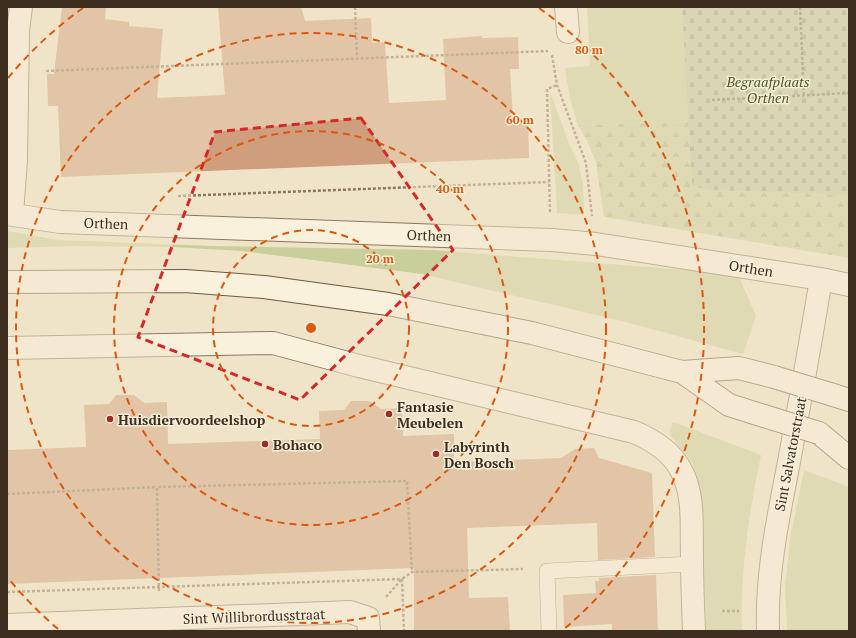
<svg xmlns="http://www.w3.org/2000/svg" width="856" height="638" viewBox="0 0 856 638" font-family="'PT Serif',serif">
	<defs>
		<pattern id="forest-firs" width="22" height="20" patternUnits="userSpaceOnUse"><rect width="22" height="20" fill="#c9cf9b"/><path d="M5 1l3.5 6h-7zM16 11l3.5 6h-7z" fill="#aeb285"/></pattern>
		<pattern id="cemetery-stones" width="16" height="16" patternUnits="userSpaceOnUse"><rect width="16" height="16" fill="#bfc49a"/><path d="M2 7V4a2 2 0 0 1 4 0v3zM10 15v-3a2 2 0 0 1 4 0v3z" fill="#9ca07d"/></pattern>
	</defs>
	<rect width="100%" height="100%" fill="#f0e4c8"/>
	<path fill="#c9cf9b" d="M587,7H682L689,122L578,125L570,99L565,68L590,66Z
		M550,92L569,143L578,162L583,184L584,215L557,213Z
		M7,231L58,240L213,246L433,250L738,274L756,316L743,354L622,321L422,274L242,251L172,247L71,246L7,248Z
		M673,422L761,455C749,513 740,571 742,631H706L700,491L692,462L669,434Z
		M804,470L849,487V631H787L785,585L791,533Z"/>
	<path fill="url(#forest-firs)" d="M689,122L692,186L710,190L849,195V258L604,217L596,162L586,139L578,125Z"/>
	<path fill="url(#cemetery-stones)" d="M682,7H849V195L710,190L692,186Z"/>
	<path fill="#cf9f7d" d="M62,7H106L105,19L129,22V26L163,29L157,98L225,95L218,7H301L305,21L371,18L372,43L385,42L389,103L446,100L443,39L482,36V38L518,37L519,69H510L513,119H528L529,158L61,177L58,106H48L47,74H54Z
		M116,395H134L144,403L167,402L168,444L320,439L319,411L344,410L351,401H369L381,409L402,408L403,436L454,434V462L561,458L575,449L594,448L599,458L652,473L655,557L598,560L597,523L467,528L469,598L508,597L510,631H414V568L7,584V450L86,447L84,405L109,404Z
		M656,575L658,631H612V624L564,627L563,595L596,593L595,581H599V578Z"/>
	<g fill="none" stroke-linecap="round" stroke-linejoin="round">
		<defs>
			<path id="lane" d="M549,631L547,571L692,564"/>
			<path id="street" d="M566,7L568,32
				M7,214L60,222L552,240L596,244L821,279L849,285
				M12,214L16,160L18,31L21,7
				M7,348L273,343L359,366L634,432C653,440 671,451 681,470C695,495 691,529 692,557C692,582 693,606 694,631
				M7,625L350,612L368,618L369,631
				M768,631C766,574 778,518 789,462C800,401 811,340 821,279"/>
			<path id="secondary" d="M7,282L185,281L264,287L388,304L532,333L682,372L739,368L774,377
				M682,372L729,405L764,416
				M830,394L849,400
				M819,433L849,458"/>
		</defs>
		<use href="#lane" stroke="#8d765c" stroke-width="16"/>
		<use href="#street" stroke="#8d765c" stroke-width="24"/>
		<use href="#secondary" stroke="#6f573f" stroke-width="24"/>
		<path stroke="#8d765c" stroke-width="2.5" stroke-dasharray="3 2" stroke-linecap="butt" d="M355,7L357,57
			M800,7L804,96
			M552,55L557,85L586,163L592,216
			M46,71L548,51
			M712,100L849,93
			M178,196L549,182
			M550,212L547,89L557,85
			M7,494L157,487
			M159,591L157,487L407,481L412,572
			M7,592L402,579L404,631
			M386,597L402,579L412,572L523,569
			M722,611H739"/>
		<use href="#lane" stroke="#faf1dc" stroke-width="15"/>
		<use href="#street" stroke="#faf1dc" stroke-width="22"/>
		<use href="#secondary" stroke="#faf1dc" stroke-width="22"/>
		<defs>
			<path id="secondary-bridge" d="M774,377L830,394
				M764,416L819,433"/>
		</defs>
		<use href="#secondary-bridge" stroke="#6f573f" stroke-width="24" stroke-linecap="butt"/>
		<use href="#secondary-bridge" stroke="#faf1dc" stroke-width="22"/>
	</g>
	<path d="M0 0H856V638H0ZM361,118L453,250L300,400L138,337L215,132Z" fill="#f0e4c8" fill-opacity=".55" fill-rule="evenodd"/>
	<path fill="none" stroke="#d62828" stroke-width="3" stroke-dasharray="8 5" stroke-linejoin="round" d="M361,118L453,250L300,400L138,337L215,132Z"/>
	<g fill="none" stroke="#df570d" stroke-width="2" stroke-dasharray="7 5">
		<circle cx="311" cy="328" r="98"/>
		<circle cx="311" cy="328" r="197"/>
		<circle cx="311" cy="328" r="295"/>
		<path d="M58 629A393 393 0 0 1 8 578M8 78A393 393 0 0 1 83 8M539 8A393 393 0 0 1 564 629"/>
	</g>
	<g fill="#9e2a2b" stroke="#f7eed8" stroke-width="1.5">
		<circle cx="389" cy="414" r="4"/>
		<circle cx="110" cy="419" r="4"/>
		<circle cx="265" cy="444" r="4"/>
		<circle cx="436" cy="454" r="4"/>
	</g>
	<g text-anchor="middle" dominant-baseline="central" stroke-width="3" stroke-linejoin="round" paint-order="stroke">
		<g font-size="14" font-style="italic" fill="#4d5a26" stroke="#f7eed8">
			<text x="768" y="81">Begraafplaats<tspan x="768" dy="16">Orthen</tspan></text>
		</g>
		<g font-size="14" fill="#3d2e20" stroke="#f7eed8">
			<text transform="translate(106 223) rotate(2)">Orthen</text>
			<text transform="translate(429 235) rotate(2)">Orthen</text>
			<text transform="translate(751 268) rotate(9)">Orthen</text>
			<text transform="translate(790 454) rotate(-79)">Sint Salvatorstraat</text>
			<text transform="translate(254 616) rotate(-2)">Sint Willibrordusstraat</text>
		</g>
		<g font-size="14" font-weight="bold" fill="#3d2e20" stroke="#f7eed8" text-anchor="start">
			<text x="397" y="406">Fantasie<tspan x="397" dy="16">Meubelen</tspan></text>
			<text x="118" y="419">Huisdiervoordeelshop</text>
			<text x="273" y="444">Bohaco</text>
			<text x="444" y="446">Labyrinth<tspan x="444" dy="16">Den Bosch</tspan></text>
		</g>
	</g>
	<circle cx="311" cy="328" r="6" fill="#df570d" stroke="#f7eed8" stroke-width="2"/>
	<g font-size="12" text-anchor="middle" font-weight="bold" fill="#df570d" stroke="#f7eed8" stroke-width="3" stroke-linejoin="round" paint-order="stroke">
		<text x="589" y="54">80 m</text>
		<text x="520" y="124">60 m</text>
		<text x="450" y="193">40 m</text>
		<text x="380" y="263">20 m</text>
	</g>
	<rect width="856" height="638" fill="none" stroke="#3d2e20" stroke-width="16"/>
</svg>
